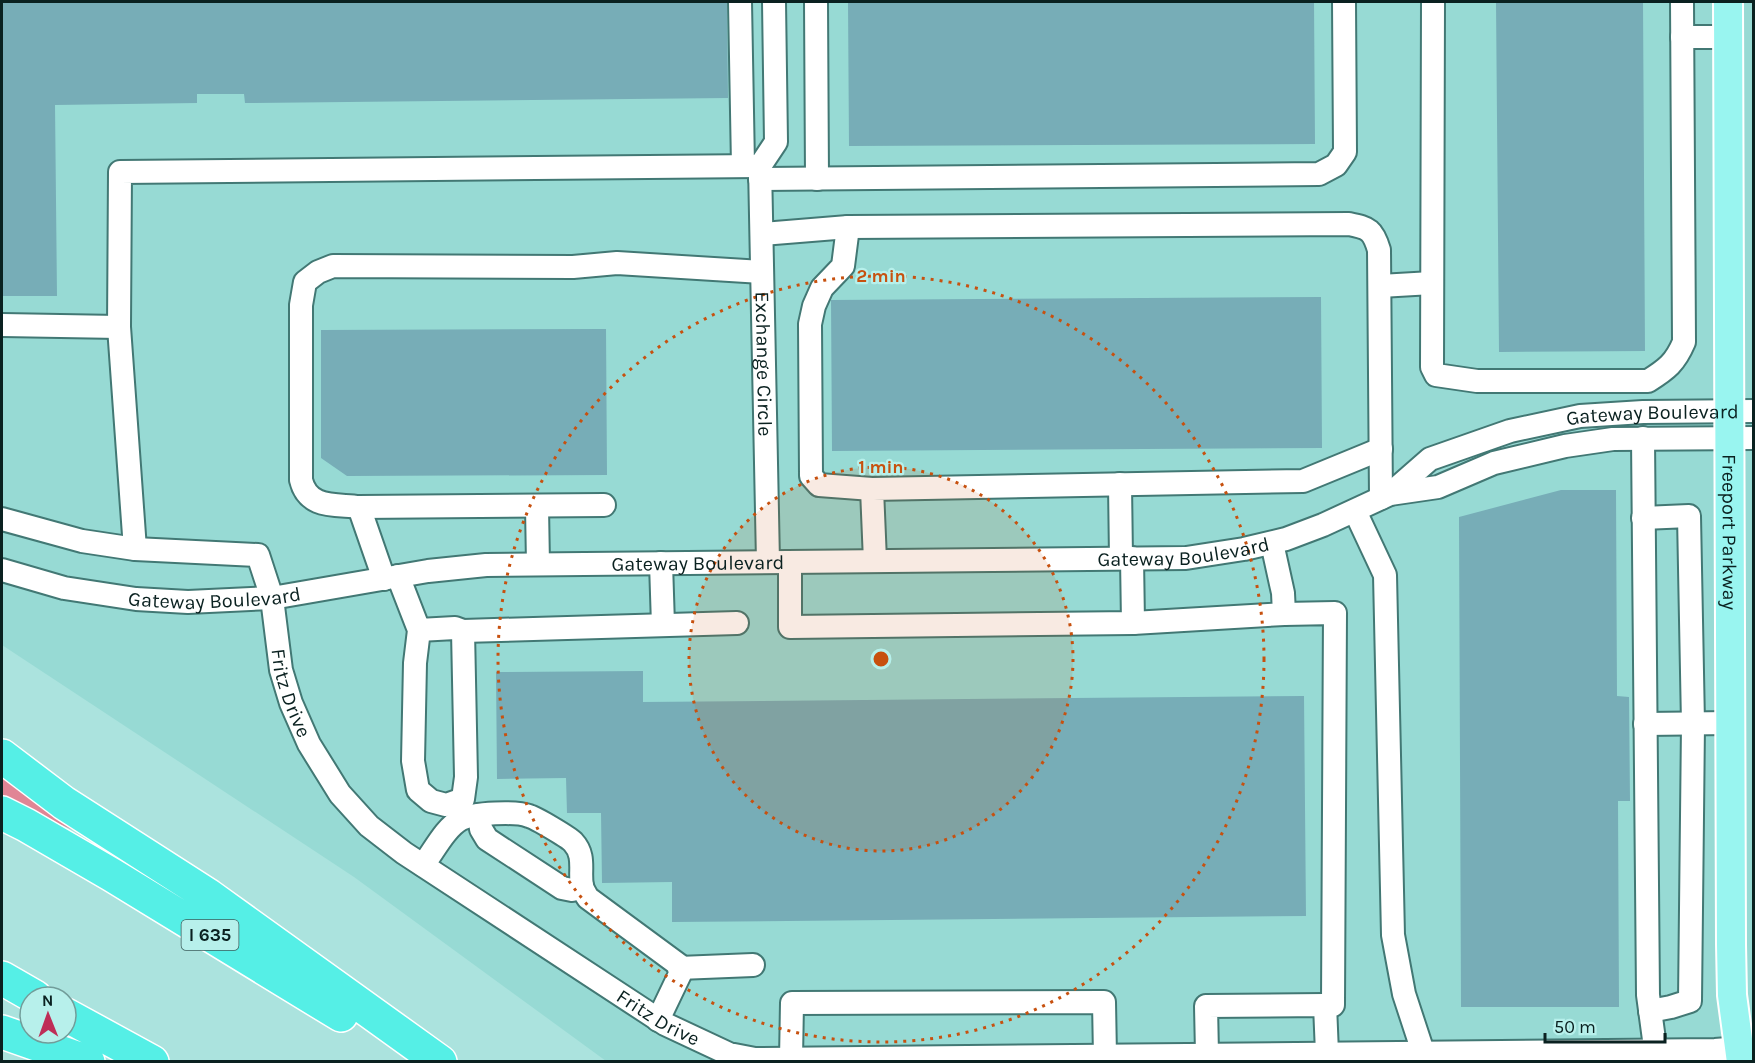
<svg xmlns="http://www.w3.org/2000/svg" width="1755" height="1063" viewBox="0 0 1755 1063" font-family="Karla,sans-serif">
	<rect width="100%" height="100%" fill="#abe3de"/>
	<path fill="#97dad4" d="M2,2H1753V1061H606L354,877L2,645Z"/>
	<path fill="#e18595" d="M2,776L95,840L2,798Z"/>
	<path fill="#77adb7" d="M2,2H727L728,98L245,103L244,94H197V103L55,105L57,296H2Z
		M848,2H1314L1315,144L849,146Z
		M1496,2H1643L1645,351L1499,352Z
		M1321,297L1322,448L832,451L831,300Z
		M606,329L607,475L347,476L321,458V330Z
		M1561,490H1616L1617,696L1629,697L1630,801H1618L1619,1007H1461L1459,517Z
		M643,671V702L1304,696L1306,916L672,922V882L602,883L601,813H567L566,778L497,779L496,672Z"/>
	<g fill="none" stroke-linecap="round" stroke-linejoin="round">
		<defs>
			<g id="minor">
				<path d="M740,2L743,166"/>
				<path d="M816,2L817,179"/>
				<path d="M1433,2L1432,367L1436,375L1477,381H1648C1667,369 1675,363 1684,342L1682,2"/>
				<path d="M1682,37H1728"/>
				<path id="s1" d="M760,166L768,562"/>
				<path d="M760,166L776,142L774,2"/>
				<path d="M760,179L1319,174L1336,165L1345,152L1344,2"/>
				<path d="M848,227L843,266L822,288L814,306L810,324L811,476L819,485L872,489"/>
				<path d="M762,234L848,227L1349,224C1369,228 1373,230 1379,250L1381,498"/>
				<path d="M1380,286L1432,283"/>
				<path d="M2,325L119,327"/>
				<path d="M1643,438L1648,995L1657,1062"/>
				<path d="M1120,484L1121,558"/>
				<path id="s2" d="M1390,494L1430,459L1510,431L1580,416L1643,412L1754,411"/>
				<path d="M604,505L359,507C335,504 308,509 301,480V305L305,282L318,272L333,266L573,267L617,263L762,272"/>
				<path d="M359,507L384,579"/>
				<path d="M537,507L538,564"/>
				<path d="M1355,511L1385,575L1393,935L1404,994L1423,1052"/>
				<path d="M1643,518L1689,516L1693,724L1690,1001L1671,1007L1650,1011"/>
				<path id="s3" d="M2,519L82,541L135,549L258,555L272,598L281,670L291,703L309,744L340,794L369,826L404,853L665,1024L729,1054L755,1059L1715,1050L1754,1047"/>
				<path d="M135,549L119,327L120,172L760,166"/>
				<path d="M875,561L872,489L1303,481L1381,449"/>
				<path d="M790,562V627L1133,623L1132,558"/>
				<path d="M661,563L663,625"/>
				<path id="s4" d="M2,570L64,588L136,599L188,602L272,598L428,571L486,565L1186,558L1244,549L1286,539L1323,525L1390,494L1438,487L1494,463L1565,446L1613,439L1754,438"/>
				<path d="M398,576L419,630L415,663L413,761L418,790L431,801L446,805L463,799L466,777L463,631L455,628L419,630"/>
				<path d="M1284,614L1335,613L1333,1005H1325"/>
				<path d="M1133,623L1284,614L1283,593L1272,543"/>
				<path d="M463,631L737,623"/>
				<path d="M1645,724L1730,723"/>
				<path d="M479,815L481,829L487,839L562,888L572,890L582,886"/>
				<path d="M423,865C434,851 445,828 461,819C474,813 516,811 529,816C536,818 568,837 573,842C586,856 579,871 582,886C583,890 586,895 588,898L679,965L680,974L658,1020"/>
				<path d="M679,968L753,965"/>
				<path d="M1207,1054L1206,1006L1325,1005L1327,1053"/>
				<path d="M791,1059L792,1003L1104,1002L1105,1056"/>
			</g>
			<g id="major">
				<path id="s5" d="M1728,2L1731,944L1732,995L1741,1062"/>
			</g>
			<path id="highway" d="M2,756L64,803L209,896L440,1062
				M2,813L26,825L112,875L341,1015
				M2,978L35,997
				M66,1015L152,1062
				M2,1032L88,1062"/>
		</defs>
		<use href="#minor" stroke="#427874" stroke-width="26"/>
		<use href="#major" stroke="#fff" stroke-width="32"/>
		<use href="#highway" stroke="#fff" stroke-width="36"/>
		<use href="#minor" stroke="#fff" stroke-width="22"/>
		<use href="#major" stroke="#99f5f0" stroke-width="28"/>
		<use href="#highway" stroke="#55efe6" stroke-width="33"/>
	</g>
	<circle cx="881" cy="659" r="192" fill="#c7510f" fill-opacity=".12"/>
	<g fill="none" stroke="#c7510f" stroke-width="3" stroke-dasharray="3 6">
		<circle cx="881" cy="659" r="192"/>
		<circle cx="881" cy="659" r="383"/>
	</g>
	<g text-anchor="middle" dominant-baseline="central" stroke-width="4.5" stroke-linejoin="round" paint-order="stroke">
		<rect fill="#b7f0eb" stroke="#3e5f5d" stroke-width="1.5" x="181.5" y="920" width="57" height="30" rx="4.5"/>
		<g font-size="18" font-weight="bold" fill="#0a2120">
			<text x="210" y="935">I 635</text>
		</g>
		<g font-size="20" fill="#0a2120" stroke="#b7f0eb">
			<text stroke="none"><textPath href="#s1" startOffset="198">Exchange Circle</textPath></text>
			<text stroke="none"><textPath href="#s2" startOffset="282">Gateway Boulevard</textPath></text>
			<text stroke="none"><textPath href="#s5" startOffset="530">Freeport Parkway</textPath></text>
			<text stroke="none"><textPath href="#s4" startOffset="1188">Gateway Boulevard</textPath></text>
			<text stroke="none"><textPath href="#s4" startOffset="702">Gateway Boulevard</textPath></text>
			<text stroke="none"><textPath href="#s4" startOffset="216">Gateway Boulevard</textPath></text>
			<text stroke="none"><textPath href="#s3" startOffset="402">Fritz Drive</textPath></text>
			<text stroke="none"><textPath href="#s3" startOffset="906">Fritz Drive</textPath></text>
		</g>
	</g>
	<circle cx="881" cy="659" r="9" fill="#c7510f" stroke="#b7f0eb" stroke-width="3"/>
	<g font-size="18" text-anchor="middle" font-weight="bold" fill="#c7510f" stroke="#b7f0eb" stroke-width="4.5" stroke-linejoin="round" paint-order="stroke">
		<text x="881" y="282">2 min</text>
		<text x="881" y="473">1 min</text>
	</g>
	<rect width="1755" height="1063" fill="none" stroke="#0a2120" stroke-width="6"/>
	<g transform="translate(48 1015) rotate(359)"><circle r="28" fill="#b7f0eb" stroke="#729d9a" stroke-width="1.5"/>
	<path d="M0-4.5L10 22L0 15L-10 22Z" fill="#be2e57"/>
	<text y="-9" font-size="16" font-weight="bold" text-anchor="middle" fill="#0a2120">N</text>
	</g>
	<path d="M1545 1033v9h120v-9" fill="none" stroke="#0a2120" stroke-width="3"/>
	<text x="1554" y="1033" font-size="18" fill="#0a2120" stroke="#b7f0eb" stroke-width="4.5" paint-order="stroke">50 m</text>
</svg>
